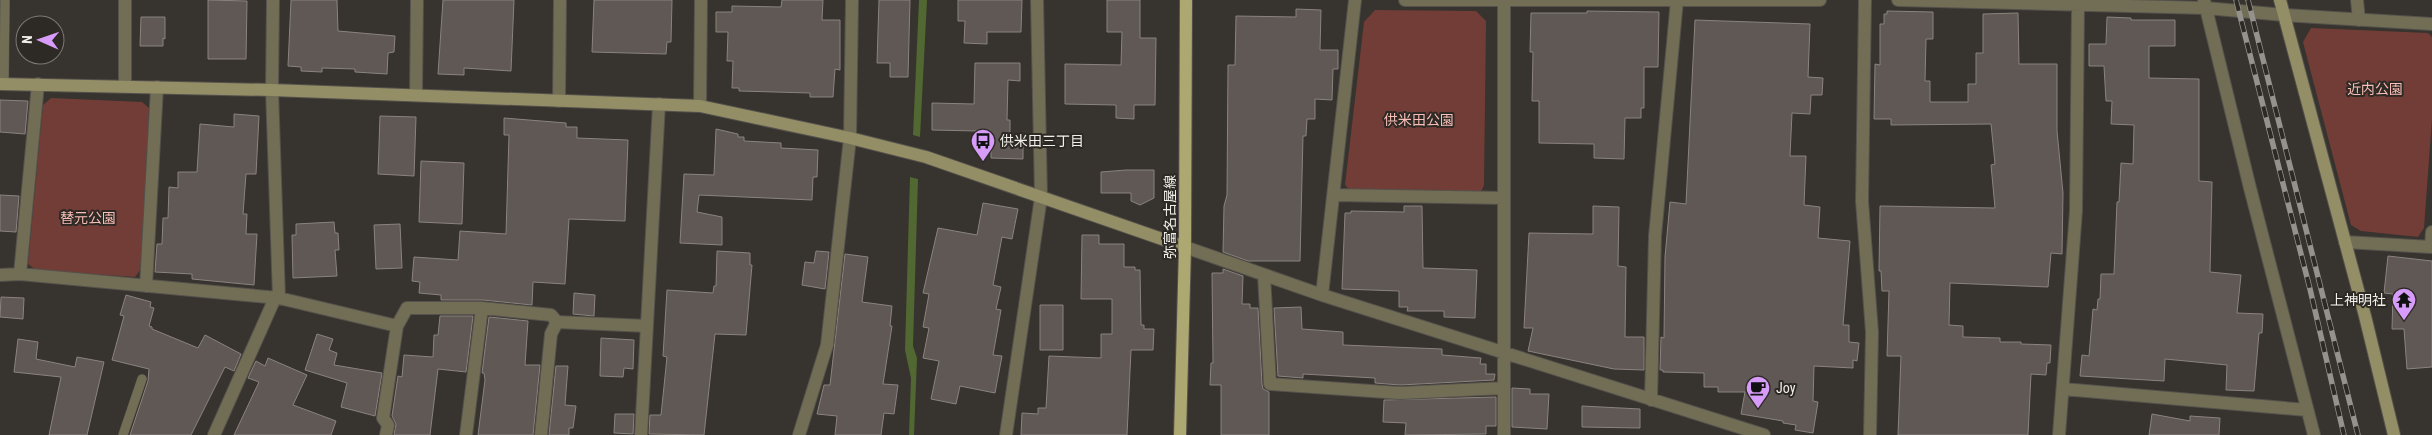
<svg xmlns="http://www.w3.org/2000/svg" width="2432" height="435" viewBox="0 0 2432 435" font-family="'Roboto Condensed','Noto Sans JP',sans-serif">
	<rect width="100%" height="100%" fill="#37332e"/>
	<path fill="#723d37" d="M1375,10L1476,11L1486,21L1484,185L1481,192L1350,190L1345,185L1364,22Z
		M2311,28L2428,33L2432,37V118L2424,228L2418,237L2361,231L2351,225L2303,42Z
		M51,98L142,102L149,108L141,269L135,277L36,270L28,264L43,105Z"/>
	<path fill="#526832" d="M919,0H927L920,137L913,135Z
		M910,177L918,179L913,346L917,358L914,435H909L911,378L905,350Z"/>
	<path fill="#5f5854" stroke="#8a837f" d="M208,0L247,1L246,59H208Z
		M291,0H337L338,31L395,36L394,52L388,53L387,74L355,72V69L322,68V72L301,71V67L288,66Z
		M443,0H514L511,71L464,68V75L438,74Z
		M594,0H672L671,42H667L666,54L592,52Z
		M782,0H823L822,20H840V70L835,69L833,97H810V93L739,91V88H732L733,61H727L728,32H716V12H732V6L781,7Z
		M879,0H910L908,77H890V63H877Z
		M958,0H1022L1021,32H987V44L964,43L965,21H958Z
		M1107,0H1140V38H1156L1155,105H1134V119L1116,118V105L1065,104V64L1121,65L1122,32H1107Z
		M1296,9L1321,10L1320,50H1338V69H1333L1332,100L1315,99V119H1307L1306,136H1303L1300,261H1248L1223,252L1224,206L1227,195L1228,65H1235L1236,16L1296,17Z
		M1587,11L1659,12L1658,67H1644V108H1641V118H1625L1624,159L1594,158V144L1539,143V101H1532L1533,52H1530L1531,13H1587Z
		M1887,11L1933,12V39H1926L1925,81H1930V102H1968V84H1976V53H1983V14L2018,13L2019,64H2057V131L2063,193L2062,254L2051,253L2048,287L1950,283L1949,325L1963,326V337L2000,338V342H2021V344L2051,345L2050,363H2047L2046,375L2031,374L2028,435H1898L1901,356H1887L1889,291H1882L1881,271H1879L1880,206L1995,208L1991,165L1995,164L1991,124L1891,125V119H1874L1875,64L1880,65V24H1884V14H1887Z
		M141,17H165V39L163,38V46H140Z
		M2107,17L2131,18V20H2175V46H2149V78L2199,79V181L2212,182L2210,272L2241,275L2237,313L2263,314L2262,333H2259L2254,391L2226,390L2227,365L2165,359L2164,381L2080,376L2082,355L2089,356L2093,309L2097,310L2098,299H2100L2101,274H2114L2117,202H2119L2121,163L2133,164L2134,125L2111,124L2112,101H2106L2104,66H2089V44H2106Z
		M1695,20L1810,24L1808,77L1823,78L1822,95H1811L1810,114L1792,113L1790,156H1806L1804,205L1820,207L1818,238L1850,241L1843,325H1849V342L1859,343L1857,361L1853,360V368L1814,366L1813,401L1818,402L1813,433L1795,430L1796,425L1783,423V421L1741,414L1745,392H1718V387H1704V373L1663,372V370H1660L1661,337L1664,338L1665,257L1670,202L1686,204Z
		M975,63H1020V81L1008,80L1007,120H1010V139L1023,140V159L991,158V137H977V131L932,130V103L974,104Z
		M0,100L28,101L25,134L0,132Z
		M234,114L259,116L256,174H246L243,214H247L246,234H257L254,285L192,279V274L155,272L157,244H162L163,218H168L169,187L178,188V172H197L200,124L234,127Z
		M380,116L416,117L414,176L378,174Z
		M504,118L566,123V127H577V138L628,140L625,221L569,219L565,284L533,282L532,305L483,300H441V295L419,293L420,282L412,281L414,257L458,260L460,231L506,234L509,135H504Z
		M716,129L738,134V137H744V141L781,143V148L818,150L817,177H813L812,200L699,195L697,212L722,217V245L680,243L684,174L714,175Z
		M421,161L464,163L462,224L419,222Z
		M1126,170H1154V198L1140,205L1131,201V193H1101V172Z
		M0,195L19,196L16,232L0,231Z
		M983,203L1018,209L1012,239L1002,237L993,285L1001,287L996,309L1001,310L993,355L1002,356L995,393L960,386L956,404L931,399L939,361L923,358L929,328L923,327L929,294L923,293L938,228L977,235Z
		M1404,206H1422L1423,268L1477,270L1475,318L1444,317V311H1407L1408,307H1399V291L1342,289L1345,213H1351V211L1404,212Z
		M1593,206L1619,207L1618,266L1626,267L1625,337H1644V370L1614,369L1528,351L1533,328H1524L1529,233L1593,234Z
		M334,222L335,233H338L339,250H335L337,276L293,278L292,235H296V224Z
		M400,224L402,268L376,269L374,225Z
		M1082,235H1099V244H1124V267H1135V270H1140L1141,325H1144V329H1154L1153,350H1131L1127,435H1021L1022,413L1038,414V408H1046L1049,356L1101,358V334H1112V299H1081Z
		M717,251L750,253V265H752L746,335L715,334L704,435L649,434L650,415H661L663,396L667,357L663,356L667,290L713,293L714,286H716Z
		M816,251L829,252L825,289L802,285L805,262L814,263Z
		M845,254L868,257L862,302L892,306L890,326H892L883,384L898,385L894,414L884,413L881,435H835L837,416L817,414L824,385H830Z
		M2388,256L2432,261V367L2407,369L2404,329H2392L2393,294L2384,293Z
		M1223,269L1243,276L1242,304H1250V308H1258L1262,384L1263,389L1269,392V435H1221V385H1210L1211,363H1213L1212,273H1223Z
		M574,293L595,295L594,316L573,314Z
		M126,295L151,302L150,307L154,308L149,326L152,327V329L198,348L205,335L241,354L234,371L225,367L191,435H130L148,381L149,369L112,360L124,316L120,315Z
		M1,297L24,298L23,319L0,317Z
		M1040,305H1063V350H1040Z
		M1301,307L1302,329L1343,332V345L1442,349V355L1481,358L1480,364H1486V374H1495L1494,380L1400,385L1375,383V378L1303,374V378L1278,376L1274,308Z
		M440,316H473L466,372L438,369L430,435H394L396,424L392,416L398,376L402,377L404,355L433,357L434,335H438Z
		M489,317L528,321L525,365H540L533,435H478L485,380L484,373H482Z
		M317,334L333,339L329,350L337,353L334,365L382,373L375,416L341,407L347,383L305,370Z
		M601,338L634,340L633,369L624,368L623,377L600,376Z
		M18,339L38,342L36,359L75,367L77,357L104,362L87,435H49L61,377L14,372Z
		M268,358L307,375L293,405L336,421L331,435H234L259,382L248,378L256,361L265,366Z
		M556,366H568L565,405L576,406L573,428H569V435H549Z
		M1512,388L1530,389V394H1549L1547,429L1512,427Z
		M1496,397V426H1486V434L1405,435L1406,423L1383,422L1384,400Z
		M1582,406L1640,409V428L1582,427Z
		M615,414H634L633,434L614,433Z
		M2152,414L2190,421V416L2220,418L2219,435H2149Z"/>
	<g fill="none" stroke-linecap="round" stroke-linejoin="round">
		<defs>
			<path id="lane" d="M4,84L5,0
				M123,435L142,379"/>
			<path id="street" d="M273,0L272,90L279,298
				M1405,0H1820
				M1504,0V435
				M1865,0L1862,201L1872,332L1870,435
				M1898,0L2206,8L2284,15L2432,24
				M2204,0L2250,188L2314,435
				M2357,0L2359,20
				M125,86V0
				M416,95L417,0
				M559,101L560,0
				M700,106L701,0
				M1334,195L1504,198
				M2345,242L2431,247L2432,232
				M1185,247L1322,295L1764,435
				M20,274L38,84
				M0,275L20,274L279,298L397,326L407,308H482L551,315L557,322L647,326
				M1264,275L1270,384L1400,393L1504,388
				M146,286L157,87
				M1322,295L1355,0
				M2063,389L2307,410
				M1651,400L1655,236L1677,0
				M214,435L275,298
				M386,435L388,425L383,418L397,326
				M466,435L482,308
				M541,435L551,334L557,322
				M641,435L659,104
				M799,435L827,345L850,138L852,0
				M1006,435L1041,197L1037,0
				M2059,435L2076,211L2078,3"/>
			<path id="secondary" d="M2280,0L2365,316L2394,435
				M0,84L272,90L700,106L850,138L926,157L1185,247"/>
			<path id="primary" d="M1180,435L1185,247L1186,0"/>
		</defs>
		<use href="#lane" stroke="#55514c" stroke-width="10"/>
		<use href="#street" stroke="#55514c" stroke-width="14"/>
		<use href="#secondary" stroke="#55514c" stroke-width="14"/>
		<use href="#primary" stroke="#55514c" stroke-width="14"/>
		<use href="#lane" stroke="#716e55" stroke-width="9"/>
		<use href="#street" stroke="#716e55" stroke-width="12"/>
		<use href="#secondary" stroke="#938e66" stroke-width="12"/>
		<use href="#primary" stroke="#ada772" stroke-width="12"/>
		<defs>
			<path id="rail" d="M2236,0L2310,289L2344,435
				M2248,0L2358,435"/>
		</defs>
		<use href="#rail" stroke="#95928d" stroke-width="5.5"/>
		<use href="#rail" stroke="#2d2924" stroke-width="4" stroke-dasharray="11" stroke-linecap="butt"/>
	</g>
	<defs>
		<symbol id="bus-pin" viewBox="-11 -11 22 30"><path d="M0 17L-7.5 6A9.5 9.5 0 1 1 7.5 6Z" fill="#d79bf9" stroke="#2d2924"/><path d="M-5-6H5V4H4V6H2V4H-2V6H-4V4H-5ZM-3.5-4V0h7V-4ZM-3.5 1.2v1.5H-2V1.2ZM2 1.2v1.5H3.5V1.2Z" fill="#111"/></symbol>
		<symbol id="temple-pin" viewBox="-11 -11 22 30"><path d="M0 17L-7.5 6A9.5 9.5 0 1 1 7.5 6Z" fill="#d79bf9" stroke="#2d2924"/><path d="M0-6L5-2H3V0L6.5 2.5H4V6H1.5V3h-3V6H-4V2.5H-6.5L-3 0V-2H-5Z" fill="#111"/></symbol>
		<symbol id="cafe-pin" viewBox="-11 -11 22 30"><path d="M0 17L-7.5 6A9.5 9.5 0 1 1 7.5 6Z" fill="#d79bf9" stroke="#2d2924"/><path d="M-5.5-4.5H6V0H3Q3 3.5 0 3.5H-2.5Q-5.5 3.5-5.5 0ZM3-3.2v2h1.7v-2ZM-6 4.5H4V6H-6Z" fill="#111"/></symbol>
	</defs>
	<g fill-rule="evenodd">
		<use href="#bus-pin" x="969" y="127" width="28" height="38"/>
		<use href="#temple-pin" x="2390" y="286" width="28" height="38"/>
		<use href="#cafe-pin" x="1744" y="374" width="28" height="38"/>
	</g>
	<g text-anchor="middle" dominant-baseline="central" stroke-width="4" stroke-linejoin="round" paint-order="stroke">
		<g font-size="14" fill="#f9beb6" stroke="#2d2924">
			<text x="2375" y="89">近内公園</text>
			<text x="1419" y="120">供米田公園</text>
			<text x="88" y="218">替元公園</text>
		</g>
		<g font-size="14" fill="#f2efeb" stroke="#2d2924" text-anchor="start">
			<text x="1000" y="141">供米田三丁目</text>
			<text x="2386" y="300" text-anchor="end">上神明社</text>
			<text x="1776" y="388">Joy</text>
		</g>
		<g font-size="14" fill="#f2efeb" stroke="#2d2924">
			<text transform="translate(1170 217) rotate(-90)">弥富名古屋線</text>
		</g>
	</g>
	<g transform="translate(40 40) rotate(272)"><circle r="24" fill="#2d2924" stroke="#7c7874"/>
	<path d="M0-4L9 19L0 12L-9 19Z" fill="#d79bf9"/>
	<text y="-8" font-size="14" font-weight="bold" text-anchor="middle" fill="#f2efeb">N</text>
	</g>
</svg>
